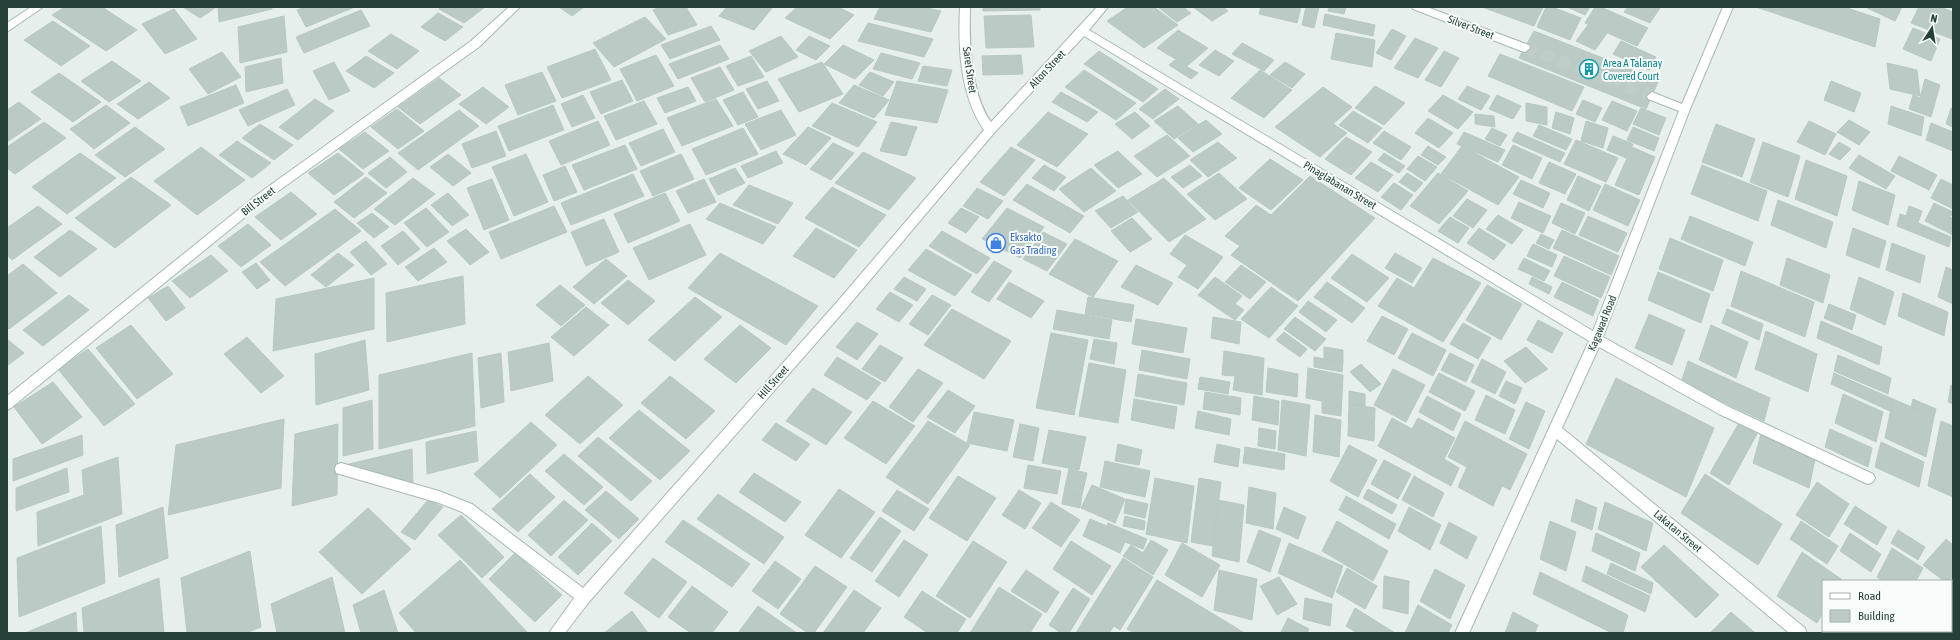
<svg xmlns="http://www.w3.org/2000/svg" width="1960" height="640" viewBox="0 0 1960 640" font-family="'Asap Condensed',sans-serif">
	<rect width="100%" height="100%" fill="#e6efeb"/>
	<path fill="#bbcac4" stroke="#b8c9c2" d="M65,7H102L137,30L106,51L52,15Z
		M183,7H214L215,8L200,18Z
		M218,7H272V9L219,22Z
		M305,7H355L306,27L297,10Z
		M441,7H485L464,23L439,9Z
		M559,7H584L572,16Z
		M660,7H686L697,25L668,35L653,10Z
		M727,7H773L754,30L719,16Z
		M797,7H838L854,15L830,39L785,18Z
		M880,7H921L941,11L931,32L874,19Z
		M983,7H1040V10L983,11Z
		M1128,7H1154L1178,25L1144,48L1107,21Z
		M1158,7H1183L1191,13L1177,22Z
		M1193,7H1223L1228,11L1212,21Z
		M1261,7H1301L1297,23L1259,14Z
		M1306,7H1319L1314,28L1302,25Z
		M1329,7H1346L1344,14L1328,11Z
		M1482,7H1543L1534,26Z
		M1546,7H1552L1581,18L1570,40L1537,27Z
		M1567,7H1590L1585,15Z
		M1595,7H1601L1648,28L1637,46L1585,23Z
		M1628,7H1658L1660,8L1650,23L1624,12Z
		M1756,7H1844L1880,19L1875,47Z
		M1867,7H1902L1895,21L1867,8Z
		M1919,7H1940L1953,12L1952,39L1911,23Z
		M174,9L197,39L165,54L142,24Z
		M361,10L370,26L304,53L296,37Z
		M438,13L463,27L445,41L421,27Z
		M1325,14L1375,25L1373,36L1323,25Z
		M1031,15L1034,47L986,48L984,16Z
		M284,16L287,52L240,63L238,27Z
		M645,17L666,39L614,67L593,43Z
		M53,21L90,46L61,66L24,40Z
		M868,23L933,39L924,57L858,41Z
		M1588,25L1607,33L1595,50L1576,41Z
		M711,26L720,40L670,59L661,45Z
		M1913,28L1940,39L1931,61L1903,49Z
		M1392,29L1406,36L1391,60L1376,53Z
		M1178,30L1208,48L1187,66L1157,48Z
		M1534,31L1659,80L1646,109L1519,58Z
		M1336,33L1375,40L1372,67L1331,59Z
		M391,34L419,51L397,69L368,51Z
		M781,36L798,57L766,72L749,51Z
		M809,36L830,46L816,60L796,50Z
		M1415,38L1438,48L1418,78L1394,68Z
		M1621,41L1656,57L1649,70L1613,54Z
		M1242,43L1274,60L1264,71L1232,54Z
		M720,45L729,59L678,79L669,64Z
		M843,45L874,60L855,79L824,64Z
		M595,49L611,80L562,98L547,67Z
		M1215,50L1234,61L1219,76L1199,65Z
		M1099,51L1158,89L1143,102L1084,64Z
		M1444,51L1459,58L1441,87L1425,80Z
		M222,52L241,77L208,94L189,69Z
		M881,53L920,63L912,79L873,69Z
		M1500,54L1584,87L1572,111L1488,76Z
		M656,55L674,86L637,101L620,69Z
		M1021,55L1023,74L983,75L982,56Z
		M366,56L394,73L374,88L346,71Z
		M751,56L764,77L738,86L726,66Z
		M281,58L283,83L246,92L245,67Z
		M1175,60L1198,73L1191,79L1169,65Z
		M112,61L141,81L109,102L81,81Z
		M334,62L350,91L329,100L313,71Z
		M822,62L843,94L799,112L778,79Z
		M1285,62L1305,74L1292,88L1270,75Z
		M1887,63L1917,70L1920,96L1890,89Z
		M923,66L952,70L947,86L918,81Z
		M720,67L734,90L705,102L691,78Z
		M1084,70L1136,103L1116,120L1065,87Z
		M1260,70L1292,90L1264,118L1231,98Z
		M542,72L556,101L518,115L505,85Z
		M870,72L894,82L883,96L859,85Z
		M59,73L101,102L73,122L31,92Z
		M439,78L461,95L420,124L398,107Z
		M1925,79L1940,85L1931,117L1909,109L1913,95L1920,98Z
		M622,80L633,101L601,114L590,92Z
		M767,81L779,101L758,109L746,89Z
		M897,81L948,90L937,123L885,115Z
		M1831,81L1861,93L1854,112L1824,100Z
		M149,82L170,98L138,119L117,104Z
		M236,85L244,103L188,126L180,107Z
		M854,85L889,100L874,118L839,103Z
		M1375,86L1405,103L1384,125L1355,108Z
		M1467,86L1490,96L1481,110L1458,99Z
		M483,87L509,107L486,124L459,104Z
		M688,87L696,101L665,113L657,98Z
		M1323,87L1352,107L1333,124L1347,133L1320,157L1275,127Z
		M287,89L295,105L248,126L239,110Z
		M1165,89L1179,99L1153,119L1139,109Z
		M743,92L758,117L738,125L723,100Z
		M1061,92L1098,112L1087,122L1052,102Z
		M583,95L595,118L572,127L561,104Z
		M1443,95L1473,112L1458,129L1428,111Z
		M1497,95L1521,106L1513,119L1489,109Z
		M315,99L334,111L298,140L279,127Z
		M716,99L733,126L682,146L667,118Z
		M1583,100L1602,108L1595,122L1576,114Z
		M644,101L657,124L616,140L604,116Z
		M1612,101L1637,111L1627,131L1602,120Z
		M19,102L41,119L7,142V110Z
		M832,103L877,122L858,147L812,126Z
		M1526,103L1547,107V125L1526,121Z
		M106,105L130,123L94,149L70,129Z
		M553,105L564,130L509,151L498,126Z
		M1178,106L1198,124L1174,139L1154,121Z
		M1891,106L1924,117L1921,136L1888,124Z
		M1641,108L1666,118L1659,135L1633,124Z
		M1951,108L1953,109V127L1946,124Z
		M397,109L424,131L398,149L371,127Z
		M459,110L479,126L418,170L398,153Z
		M781,110L796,135L761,150L745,124Z
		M1353,111L1382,128L1368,143L1339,125Z
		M1048,112L1088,134L1057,167L1017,145Z
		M1135,112L1150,126L1132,139L1115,124Z
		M1556,112L1574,118L1570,134L1552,128Z
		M1475,114L1494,116L1495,127L1475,124Z
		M1428,118L1453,133L1439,148L1415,133Z
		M1206,120L1222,134L1193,152L1178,138Z
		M1849,120L1870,132L1859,145L1837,132Z
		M598,121L610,145L561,165L549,141Z
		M1586,121L1608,128L1603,148L1581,141Z
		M1809,121L1836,134L1825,155L1797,142Z
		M44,122L66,138L15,174L7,168V147Z
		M891,122L917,127L906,156L880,151Z
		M1931,123L1953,132V151L1926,140Z
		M260,124L293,145L274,160L242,138Z
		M1716,124L1755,139L1742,177L1702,162Z
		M1539,125L1572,139L1566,150L1533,136Z
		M135,127L165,149L125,177L95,155Z
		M808,127L831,138L806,165L783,154Z
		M1633,127L1659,138L1654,151L1627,140Z
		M743,128L758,154L706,175L692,149Z
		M1492,128L1507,135L1500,146L1485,139Z
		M663,129L675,152L641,166L629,143Z
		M496,131L506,156L472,168L462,144Z
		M1384,131L1411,147L1401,160L1373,143Z
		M365,132L389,151L363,169L339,149Z
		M1464,132L1505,150L1498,162L1457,144Z
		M1517,132L1565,153L1560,162L1512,141Z
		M1167,135L1190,156L1157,177L1134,156Z
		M1613,136L1633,144L1626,158L1607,150Z
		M1346,137L1372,152L1351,175L1325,159Z
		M1576,140L1618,158L1606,182L1564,164Z
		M237,141L271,163L252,178L219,155Z
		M1218,142L1237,158L1208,177L1190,160Z
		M1763,142L1800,156L1788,197L1750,182Z
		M1839,142L1851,149L1840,160L1829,154Z
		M833,143L854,153L831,180L810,169Z
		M625,145L637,169L584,190L572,165Z
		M1513,145L1542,158L1532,179L1502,165Z
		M1428,146L1446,157L1438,165L1421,155Z
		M1462,146L1519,177L1498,205L1441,174Z
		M201,147L245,180L197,215L154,181Z
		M1011,147L1035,160L1004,196L980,182Z
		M1632,147L1655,157L1639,195L1615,185Z
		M776,151L783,163L748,178L741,166Z
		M1118,151L1142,174L1118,188L1094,165Z
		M863,152L916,178L889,210L835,183Z
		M80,153L116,178L67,214L32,187Z
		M338,153L364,174L334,195L308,173Z
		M1384,153L1405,166L1399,173L1378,160Z
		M448,154L471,173L453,186L430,167Z
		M526,154L548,202L514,216L492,167Z
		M681,154L694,179L653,196L640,171Z
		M1859,155L1895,176L1886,189L1849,168Z
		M1418,156L1437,167L1425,181L1407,169Z
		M1899,156L1937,175L1929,190L1891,171Z
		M390,157L407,172L386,188L368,173Z
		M1270,159L1303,180L1271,210L1239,188Z
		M1806,160L1847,176L1837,216L1795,199Z
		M1371,162L1393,175L1378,192L1355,178Z
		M1549,162L1576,174L1565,194L1539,183Z
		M1044,165L1066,177L1054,191L1032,178Z
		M1190,165L1202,176L1183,188L1171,177Z
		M1702,165L1767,191L1758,221L1691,194Z
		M565,166L577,192L554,201L543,175Z
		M735,168L745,183L718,195L709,179Z
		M1091,168L1116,191L1084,212L1059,189Z
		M1219,173L1247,199L1215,220L1187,194Z
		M1407,173L1423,183L1415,192L1399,182Z
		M1438,173L1468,191L1439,224L1410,206Z
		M633,174L644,196L571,225L561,203Z
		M1310,176L1375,218L1298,301L1231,255L1240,246L1225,236L1256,205L1271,215Z
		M1578,176L1601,186L1589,211L1567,200Z
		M131,177L171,205L115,248L75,218Z
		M366,177L387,193L354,218L334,202Z
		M413,178L435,194L395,225L374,209Z
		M1164,178L1206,219L1169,242L1128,200Z
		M492,179L509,220L484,230L467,188Z
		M704,179L716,202L688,213L676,191Z
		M1941,179L1953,185V209L1931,198Z
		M1521,180L1550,193L1543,208L1513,194Z
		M1859,181L1895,195L1888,225L1852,210Z
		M1394,183L1413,195L1401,210L1381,197Z
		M1027,184L1084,216L1070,233L1013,200Z
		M1605,184L1640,200L1628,226L1593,210Z
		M749,185L793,203L778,224L733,205Z
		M832,187L886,215L859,247L805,218Z
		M977,188L1003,201L988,219L963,206Z
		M291,192L317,214L281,240L255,217Z
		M448,193L469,215L452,226L431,205Z
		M665,193L680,221L628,243L614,214Z
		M1123,196L1138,212L1111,228L1095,211Z
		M1467,199L1487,210L1473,228L1453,216Z
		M1778,200L1833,222L1826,248L1771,225Z
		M1519,202L1551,216L1543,233L1511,218Z
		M720,203L776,227L763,244L706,219Z
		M1561,203L1585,213L1575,234L1552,223Z
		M1934,203L1953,212L1943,230L1925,221Z
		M38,206L62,224L12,260L7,255V228Z
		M554,206L567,232L501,259L489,232Z
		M1909,206L1922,211L1918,223L1951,237L1949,247L1897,226L1900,214L1906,216Z
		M426,208L449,232L427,247L404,223Z
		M961,208L979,217L966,233L948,223Z
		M1007,208L1044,227L1020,258L982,239Z
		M335,209L361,231L285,286L260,262Z
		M372,213L389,227L374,238L357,223Z
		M1498,215L1523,230L1512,244L1486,229Z
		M1588,216L1627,233L1618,252L1579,235Z
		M1690,216L1753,242L1745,266L1681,239Z
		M1450,217L1469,228L1458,243L1438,231Z
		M1950,217L1953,218V235L1943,230Z
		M1132,218L1152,239L1130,252L1111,231Z
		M604,219L619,252L586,266L571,232Z
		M248,224L271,245L241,267L218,246Z
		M690,224L706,255L649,280L633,248Z
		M816,228L857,250L834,278L793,256Z
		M1479,228L1506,245L1494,260L1467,243Z
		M1853,228L1886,241L1879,268L1846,255Z
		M466,229L489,252L470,265L447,241Z
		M70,230L97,249L60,277L34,257Z
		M1562,230L1619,256L1611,275L1553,248Z
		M403,231L420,249L398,265L381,246Z
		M942,231L990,258L977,274L929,246Z
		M1043,232L1067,244L1047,271L1023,259Z
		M1541,234L1554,240L1549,249L1536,243Z
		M1185,235L1223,257L1198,289L1178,277L1187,265L1170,254Z
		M1670,238L1723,260L1713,291L1659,269Z
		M1075,239L1118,261L1093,297L1049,274Z
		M366,241L387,264L371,275L350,252Z
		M1892,243L1925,256L1920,283L1886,270Z
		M1533,244L1557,255L1552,267L1527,256Z
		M434,248L447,262L418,281L405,267Z
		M926,249L972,275L955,296L908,270Z
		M338,253L354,265L326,287L311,275Z
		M720,253L818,306L786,345L688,288Z
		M1395,253L1422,268L1412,283L1385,268Z
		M1352,254L1389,278L1367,302L1331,278Z
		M211,255L228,271L190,298L172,281Z
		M1564,256L1610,277L1601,298L1554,276Z
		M1433,258L1481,283L1443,342L1378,306L1397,278L1414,288Z
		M1524,258L1550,271L1544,281L1518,269Z
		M1787,258L1830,275L1823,303L1780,285Z
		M606,259L627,276L594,304L573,287Z
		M994,261L1012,271L989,302L971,292Z
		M256,263L270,280L257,289L242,272Z
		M23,264L57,293L9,329L7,327V276Z
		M1136,265L1173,283L1158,305L1121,287Z
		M1241,265L1266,282L1250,299L1225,282Z
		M1946,267L1953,270V304L1938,297Z
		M1741,271L1814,302L1805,337L1731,306Z
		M1658,272L1710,294L1701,323L1648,300Z
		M463,276L465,324L387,342L386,293Z
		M904,277L926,289L917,301L894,289Z
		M1215,277L1242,296L1235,304L1244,310L1235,320L1198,295Z
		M1532,277L1552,287L1549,294L1529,284Z
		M1859,277L1894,292L1885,325L1850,309Z
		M374,278V329L273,351L276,299Z
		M628,280L655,301L628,325L601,303Z
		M1009,282L1044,301L1031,318L997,299Z
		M1327,282L1365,308L1352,323L1314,297Z
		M1562,282L1599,300L1593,316L1554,297Z
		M560,285L585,305L561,326L536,305Z
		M1487,285L1522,304L1501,340L1466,320Z
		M168,286L185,308L166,321L148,298Z
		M1271,287L1298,306L1269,338L1241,319Z
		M890,292L913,305L899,322L876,309Z
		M1903,293L1948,312L1944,336L1898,316Z
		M69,295L89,310L43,346L23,330Z
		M932,295L951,305L928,335L909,324Z
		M695,297L722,317L675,361L648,340Z
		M1088,297L1134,305L1131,322L1085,314Z
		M1308,301L1337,320L1326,332L1299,312Z
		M1829,304L1856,315L1852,330L1824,318Z
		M586,307L609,325L574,356L551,337Z
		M952,309L1011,341L984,379L924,345Z
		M1727,309L1763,324L1759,340L1722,323Z
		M1057,310L1112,320L1109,339L1053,329Z
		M1649,314L1685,330L1672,365L1635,348Z
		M1382,316L1408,329L1394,355L1367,341Z
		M1213,317L1241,322L1239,344L1211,338Z
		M1295,317L1326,339L1315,351L1284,329Z
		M1136,319L1187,328L1183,353L1132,344Z
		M1538,320L1563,333L1552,353L1527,340Z
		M1821,321L1882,347L1879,365L1817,338Z
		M857,322L878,334L857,360L836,347Z
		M1463,323L1491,338L1478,359L1450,344Z
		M131,325L173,374L137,399L96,348Z
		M740,325L771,348L736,383L704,359Z
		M1711,325L1748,342L1736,378L1699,360Z
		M1766,331L1817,354L1808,392L1755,369Z
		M1284,332L1307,349L1300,357L1276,340Z
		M1051,333L1088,340L1074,415L1036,408Z
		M1412,333L1446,350L1433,376L1398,358Z
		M247,337L284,376L261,393L224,354Z
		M7,339L24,353L7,366Z
		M1094,339L1117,343L1114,364L1090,359Z
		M365,340L369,390L316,405L315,354Z
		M549,343L553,381L511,391L508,352Z
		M880,345L903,358L885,382L862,369Z
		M1324,347L1343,350V362L1324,359Z
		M1526,347L1548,369L1525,383L1504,361Z
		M88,349L135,404L104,426L58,369Z
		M1142,350L1190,359L1187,379L1139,370Z
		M1224,351L1264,358L1262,395L1233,390L1235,376L1222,375Z
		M472,353L475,426L379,449V375Z
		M501,353L504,402L481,408L478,358Z
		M1450,353L1474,365L1466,382L1441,370Z
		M1838,355L1891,378L1888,394L1834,371Z
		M837,357L881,383L867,400L824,375Z
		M1314,357L1343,362L1342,372L1314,367Z
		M1482,359L1506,372L1495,394L1471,382Z
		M1688,361L1770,398L1764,421L1681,383Z
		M1089,363L1126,370L1118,423L1079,416Z
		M1361,364L1381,384L1370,392L1350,372Z
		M1268,368L1298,374L1297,397L1266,392Z
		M1308,368L1343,375L1341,416L1322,413V401L1306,398Z
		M918,369L943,383L913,422L889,407Z
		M1393,369L1425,385L1406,422L1374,405Z
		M1439,373L1475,391L1465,411L1429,392Z
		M1834,373L1893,399L1890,411L1831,384Z
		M1138,374L1187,383L1184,405L1135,396Z
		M588,376L623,405L580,444L545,415Z
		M670,376L715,411L686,439L641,403Z
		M1200,377L1230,382L1228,394L1198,389Z
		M1616,378L1714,428L1686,497L1586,444Z
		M1506,381L1522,388L1515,404L1499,396Z
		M53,382L82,417L42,444L14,407Z
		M1951,385L1953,386V404L1948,402Z
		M813,388L852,412L826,445L786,421Z
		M948,390L975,406L955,433L927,417Z
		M1349,391L1365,394V406L1349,404Z
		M1205,392L1241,398L1240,415L1203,409Z
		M1843,394L1883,412L1876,442L1835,423Z
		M1486,395L1515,410L1505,434L1475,420Z
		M1254,396L1279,401L1278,425L1252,420Z
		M1427,396L1461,414L1453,431L1419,412Z
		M1134,399L1177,407L1174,429L1131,420Z
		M1893,399L1934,417L1926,457L1885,438Z
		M1913,399L1936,409L1934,417L1911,407Z
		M372,400L373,449L343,456V408Z
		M1282,400L1310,405L1306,456L1278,450Z
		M873,401L915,426L886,464L844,438Z
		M1526,402L1545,411L1529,449L1509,439Z
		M1349,404L1375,408L1374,441L1348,436Z
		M639,410L690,451L660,480L609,438Z
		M1198,411L1231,419L1229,435L1195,428Z
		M974,412L1014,420L1007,451L967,443Z
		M1315,415L1341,420L1339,457L1313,452Z
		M1392,418L1412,429L1418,418L1455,438L1444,459L1459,468L1451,486L1378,446Z
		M284,419L281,488L168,515L176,445Z
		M928,421L970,445L928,504L886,477Z
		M1465,421L1527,454L1510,490L1448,457Z
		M1941,421L1953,426V497L1928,486Z
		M531,422L557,445L500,498L474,474Z
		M776,423L810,444L796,461L762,440Z
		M1739,423L1757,434L1729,485L1710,473Z
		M338,424L337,495L292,506L295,434Z
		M1020,424L1039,428L1033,461L1013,457Z
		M1259,428L1276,431L1275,449L1258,446Z
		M1830,429L1872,448L1868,467L1825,447Z
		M1049,430L1086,437L1079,470L1042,463Z
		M476,431L478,461L427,474L426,442Z
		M1761,434L1815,459L1809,488L1753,463Z
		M82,435L83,455L13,481V459Z
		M598,437L652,481L631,501L578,456Z
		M1881,442L1924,462L1919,487L1875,467Z
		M1118,444L1142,450L1139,465L1115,461Z
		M1217,444L1240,449L1238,467L1214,462Z
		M1349,445L1377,460L1358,497L1330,481Z
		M1245,447L1285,454L1284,470L1243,463Z
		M412,449L413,485L345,465Z
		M564,454L603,487L584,505L545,471Z
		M118,457L122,514L38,546L37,512L84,495L82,470Z
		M1384,460L1411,474L1398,499L1371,484Z
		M1105,461L1150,471L1145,497L1100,487Z
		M1028,465L1061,471L1057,494L1024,488Z
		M1467,467L1502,486L1493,506L1458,487Z
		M67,468L69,492L16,511V488Z
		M1069,469L1087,473L1082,495L1064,491Z
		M754,473L801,502L785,522L739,492Z
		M530,474L555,497L518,532L492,509Z
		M1705,474L1782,524L1758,565L1681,513Z
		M958,476L996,498L967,541L929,518Z
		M1414,476L1444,493L1433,517L1402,500Z
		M1155,478L1194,486L1187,543L1146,534Z
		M1199,478L1221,482L1213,546L1191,542Z
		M1817,482L1849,504L1829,537L1796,515Z
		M1092,485L1125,499L1115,523L1081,508Z
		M1249,487L1276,493L1273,529L1246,523Z
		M839,489L875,512L841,558L805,535Z
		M1368,489L1397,505L1392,514L1363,498Z
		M897,490L929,509L914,531L882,511Z
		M1019,490L1041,503L1025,529L1002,515Z
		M606,491L639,519L619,539L585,510Z
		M1064,492L1082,495L1080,508L1062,504Z
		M718,494L784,537L764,564L697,519Z
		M1346,496L1396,524L1389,539L1339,510Z
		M1126,499L1148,504L1145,518L1124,513Z
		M1576,499L1597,508L1592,530L1571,521Z
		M428,500L443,507L415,540L401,532Z
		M564,500L588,520L551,556L528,535Z
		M1218,500L1244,505L1239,562L1212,556Z
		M1051,502L1080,520L1061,547L1032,528Z
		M1605,502L1653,523L1646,551L1598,529Z
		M1855,506L1887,527L1877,545L1844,524Z
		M163,507L168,558L119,577L116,525Z
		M1284,507L1306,517L1298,539L1276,529Z
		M1409,507L1441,525L1430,550L1398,531Z
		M368,508L411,549L362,594L319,552Z
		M461,515L504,557L482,578L438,535Z
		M1125,516L1145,521L1144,530L1123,526Z
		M880,517L901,531L872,572L850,558Z
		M1090,519L1107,526L1108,523L1147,539L1143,549L1125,542L1120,553L1083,536Z
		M683,520L750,564L732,587L665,542Z
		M1337,521L1388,551L1373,581L1322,551Z
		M1550,521L1576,532L1566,571L1540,559Z
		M1801,521L1838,546L1827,564L1790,539Z
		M1449,522L1477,537L1467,559L1440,543Z
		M592,523L612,541L578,575L558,557Z
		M101,526L105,583L19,617L17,558Z
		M1259,530L1281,539L1270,572L1247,562Z
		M1898,530L1925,547L1918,560L1891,543Z
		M1596,533L1640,553L1635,571L1592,551Z
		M1850,533L1881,554L1871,572L1840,551Z
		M1946,539L1953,545V577L1950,581H1944L1923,565Z
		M904,540L928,555L899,597L875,581Z
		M1151,540L1168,550L1153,575L1136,564Z
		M973,541L1007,562L970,618L936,596Z
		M1071,541L1111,566L1092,595L1053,569Z
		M1182,543L1220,565L1202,597L1165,575Z
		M1289,543L1343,566L1332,598L1278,573Z
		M1131,545L1143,553L1136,564L1123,556Z
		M1664,545L1719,595L1696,618L1641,567Z
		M1892,548L1923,568L1916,581H1883L1877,577Z
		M250,551L261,627L246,633H187L181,578Z
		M1802,552L1841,579L1840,581H1823V612L1817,623L1777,596Z
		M515,553L562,595L535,622L489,579Z
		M653,558L687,582L659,618L624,593Z
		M1123,558L1153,577L1120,630L1090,610Z
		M460,560L528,633H416L399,613Z
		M775,561L801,579L778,609L752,591Z
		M1611,563L1653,583L1651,594L1607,574Z
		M815,566L847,587L814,633H808L780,614Z
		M1586,566L1650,596L1645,612L1582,581Z
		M1347,568L1377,586L1365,609L1336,592Z
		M1435,569L1465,585L1450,619L1420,601Z
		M1026,570L1059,592L1046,613L1011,591Z
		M1219,570L1257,579L1252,620L1214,610Z
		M1540,572L1628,615L1623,633H1612L1533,594Z
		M1384,576L1409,581L1408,614L1383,608Z
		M332,577L345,633H277L271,604Z
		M1279,577L1297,604L1277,615L1260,586Z
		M159,578L164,633H84L82,608Z
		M1157,580L1243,632L1242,633H1134L1127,629Z
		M692,586L728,612L712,633H691L668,617Z
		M999,587L1042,614L1030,633H970Z
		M1073,588L1090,599L1069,633H1061L1049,625Z
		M1951,588L1953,590V622L1951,624Z
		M384,590L398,633H361L353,605Z
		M854,590L881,608L863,633H823Z
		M922,591L966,619L957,633H928L904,617Z
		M1305,598L1332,604L1330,626L1303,619Z
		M1418,605L1452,625L1448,633H1405Z
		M758,606L797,633H738Z
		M1355,608L1395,633H1357L1346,626Z
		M1090,610L1114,626L1109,633H1076Z
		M632,611L648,633H604Z
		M76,612L77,633H25Z
		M1513,612L1538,625L1535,633H1505Z
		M1731,612L1754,632L1710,633Z
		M1288,618L1309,629L1307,633L1281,632Z
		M1840,631H1870L1869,633H1843Z
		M1883,631H1918L1921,633H1881Z"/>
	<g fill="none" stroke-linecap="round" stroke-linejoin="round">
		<path stroke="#bfccc8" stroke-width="12" stroke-dasharray="12 6" stroke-linecap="butt" d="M1525,48L1652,96"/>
		<defs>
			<path id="minor" d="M31,7H43L7,32V23Z
				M509,7H520L479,47L266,200L11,408L7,410V396L258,194L471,41Z
				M960,7H970C969,42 970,93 991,122L1097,7H1108L1089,30L1593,331L1679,111L1648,99L1647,96L1652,92L1682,104L1723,7H1733L1690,109L1603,337L1727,406L1873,474L1875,478L1873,482L1868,484L1863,482L1719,414L1599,347L1562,428L1805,628L1807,633H1789L1557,439L1469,633H1455L1589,341L1084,36L994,133L845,310L589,602L565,633H549L574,598L462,512L439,503L336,473L335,469L336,465L341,463L439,491L472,504L583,588L837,302L984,130C960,95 958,48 960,7Z
				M1412,7H1427L1529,45L1530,48L1525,52L1521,51L1413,9Z"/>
		</defs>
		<use href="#minor" stroke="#a8b8b2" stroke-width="2"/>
		<use href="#minor" fill="#fff" fill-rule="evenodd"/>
	</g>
	<defs>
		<symbol id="building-ring" viewBox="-11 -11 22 22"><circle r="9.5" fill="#f7fbf9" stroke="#0f9aa8" stroke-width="1.5"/><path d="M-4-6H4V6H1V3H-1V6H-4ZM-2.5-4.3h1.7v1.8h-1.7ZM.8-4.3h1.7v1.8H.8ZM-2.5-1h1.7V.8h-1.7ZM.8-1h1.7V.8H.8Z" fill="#0f9aa8"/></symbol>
		<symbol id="shop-ring" viewBox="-11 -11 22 22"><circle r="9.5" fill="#f7fbf9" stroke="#3f7fe0" stroke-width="1.5"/><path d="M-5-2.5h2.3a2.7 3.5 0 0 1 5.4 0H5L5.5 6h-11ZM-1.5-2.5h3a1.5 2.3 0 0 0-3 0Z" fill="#3f7fe0"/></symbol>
	</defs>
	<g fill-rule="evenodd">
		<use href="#building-ring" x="1578" y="58" width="22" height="22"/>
		<use href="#shop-ring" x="985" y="232" width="22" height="22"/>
	</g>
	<g text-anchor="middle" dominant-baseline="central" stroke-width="4" stroke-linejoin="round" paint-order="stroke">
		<g font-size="11" fill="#24423a" stroke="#f7fbf9">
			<text transform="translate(1471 27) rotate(21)">Silver Street</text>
			<text transform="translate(1047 69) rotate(-47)">Alton Street</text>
			<text transform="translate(970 70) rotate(82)">Saret Street</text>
			<text transform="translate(1340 185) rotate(31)">Pinaglabanan Street</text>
			<text transform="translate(258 201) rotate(-38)">Bill Street</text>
			<text transform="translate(1602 323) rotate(-68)">Kagawad Road</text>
			<text transform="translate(773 382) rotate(-48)">Hill Street</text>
			<text transform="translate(1678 531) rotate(40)">Lakatan Street</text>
		</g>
		<g font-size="11" fill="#0d838f" stroke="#f7fbf9" text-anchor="start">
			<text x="1603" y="63">Area A Talanay<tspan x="1603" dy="13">Covered Court</tspan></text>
		</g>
		<g font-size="11" fill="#366cbe" stroke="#f7fbf9" text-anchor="start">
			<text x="1010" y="237">Eksakto<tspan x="1010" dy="13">Gas Trading</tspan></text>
		</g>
	</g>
	<rect width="1960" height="640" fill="none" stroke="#24423a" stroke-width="16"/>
	<rect x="1822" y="580" width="130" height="52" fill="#f7fbf9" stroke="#a3b1ad"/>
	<rect x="1830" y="593" width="20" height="6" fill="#ffffff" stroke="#a3b1ad"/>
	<text x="1858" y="600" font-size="12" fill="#24423a">Road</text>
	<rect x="1830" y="610" width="20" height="12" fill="#bbcac4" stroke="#a3b1ad"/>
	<text x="1858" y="620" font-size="12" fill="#24423a">Building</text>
	<g transform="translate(1932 28) rotate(12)" stroke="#f7fbf9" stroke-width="3" paint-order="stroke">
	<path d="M0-3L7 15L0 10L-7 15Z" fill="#24423a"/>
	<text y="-6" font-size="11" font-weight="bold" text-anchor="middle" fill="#24423a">N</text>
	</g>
</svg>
